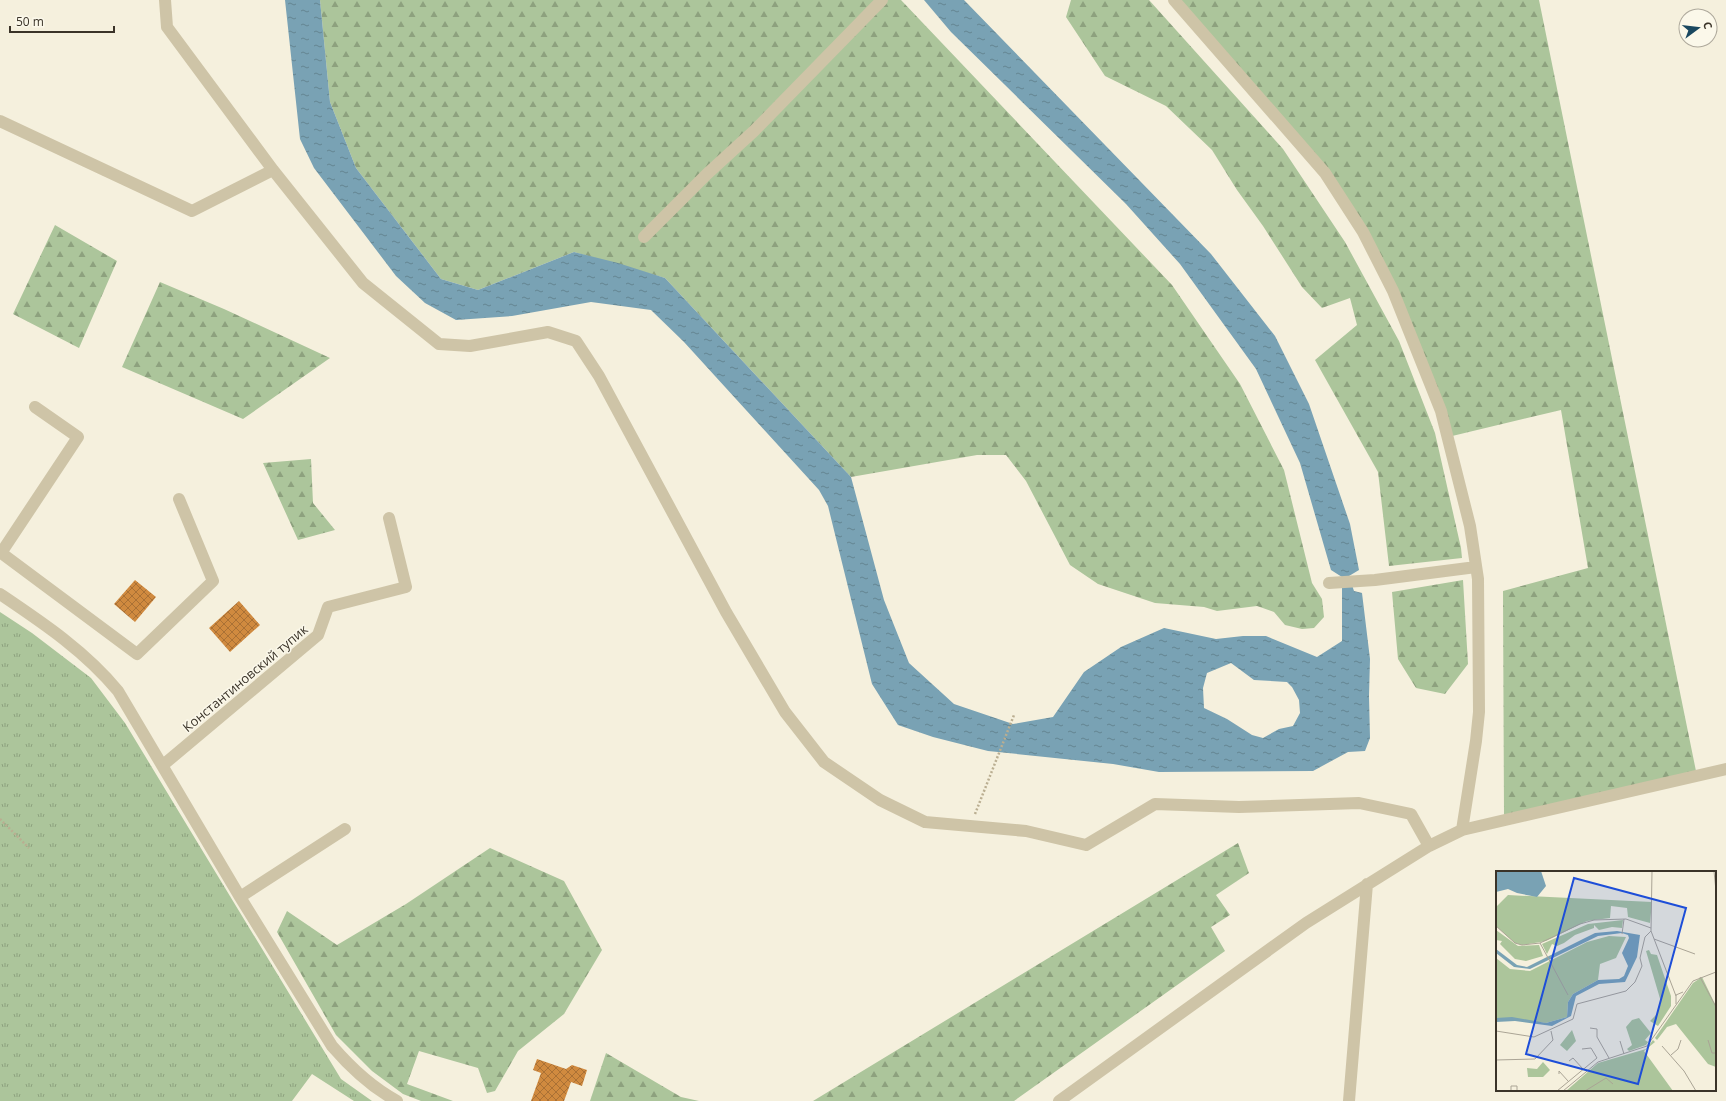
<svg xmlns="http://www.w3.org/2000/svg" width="1726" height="1101" viewBox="0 0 1726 1101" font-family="'Open Sans',sans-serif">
	<defs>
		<pattern id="grass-tufts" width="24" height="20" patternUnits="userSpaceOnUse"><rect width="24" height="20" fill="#acc59b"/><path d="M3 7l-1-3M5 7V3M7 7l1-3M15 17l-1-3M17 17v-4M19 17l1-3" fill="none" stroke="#8da17e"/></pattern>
		<pattern id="forest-firs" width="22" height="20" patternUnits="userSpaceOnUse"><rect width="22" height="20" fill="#acc59b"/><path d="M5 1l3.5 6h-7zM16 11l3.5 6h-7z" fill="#8da17e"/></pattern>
		<pattern id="water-ripples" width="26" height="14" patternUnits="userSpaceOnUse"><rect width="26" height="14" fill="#79a2b4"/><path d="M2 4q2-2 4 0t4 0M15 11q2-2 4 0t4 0" fill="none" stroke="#648592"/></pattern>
		<pattern id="building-cross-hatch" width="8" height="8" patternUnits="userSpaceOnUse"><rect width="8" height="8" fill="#d08a3f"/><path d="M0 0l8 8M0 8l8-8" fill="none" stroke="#aa7135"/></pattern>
	</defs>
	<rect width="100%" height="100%" fill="#f5f0dd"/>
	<path fill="url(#grass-tufts)" d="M0,612L32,633L91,678L125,723L341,1079L372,1101H354L312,1074L292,1101H0Z"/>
	<path fill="url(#forest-firs)" d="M320,0H901L1172,285L1240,384L1284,470L1312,583L1322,599L1324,617L1314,628L1302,629L1285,625L1274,612L1257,606L1217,611L1204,607L1155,603L1098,584L1070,565L1026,481L1006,455H977L851,477L665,278L574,252L478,290L441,279L356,168L330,102Z
		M1071,0H1149L1283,149L1345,242L1399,341L1435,433L1461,548L1462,558L1389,566L1378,472L1315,360L1357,325L1350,298L1322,308L1302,287L1263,226L1237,190L1212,150L1166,106L1105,76L1066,17Z
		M1174,0H1539L1697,776L1504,815L1503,591L1588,568L1561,410L1448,437L1393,291L1325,173Z
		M55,225L117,261L79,348L13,314Z
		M160,282L224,309L330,358L243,419L122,367Z
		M311,459L313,503L335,530L298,540L263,463Z
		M1463,580L1468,664L1445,694L1416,688L1398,659L1392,592Z
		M1238,843L1249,873L1216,895L1230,915L1211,927L1225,951L1014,1101H813Z
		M490,848L564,881L602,950L564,1014L518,1051L495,1091L487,1093L478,1068L419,1051L407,1084L453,1101H421L403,1094L372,1071L336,1035L277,932L287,911L337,945L406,904Z
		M606,1053L681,1097L699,1101H590Z"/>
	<path fill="url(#water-ripples)" fill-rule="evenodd" d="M285,0H320L330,102L356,168L441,279L478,290L574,252L618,263L665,278L851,477L884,600L909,663L954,704L1013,724L1053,717L1084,672L1121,647L1164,628L1216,639L1243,636H1266L1317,657L1342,641V577L1331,570L1300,463L1256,369L1180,264L1126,204L951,32L924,0H964L1211,254L1275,336L1309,404L1350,524L1359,570L1349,576L1354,591L1362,593L1370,659L1369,696L1370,738L1365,751L1348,752L1313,771L1159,772L1113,764L988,751L933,737L898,725L872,684L828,506L819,490L684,342L651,310L591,302L512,316L456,320L425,303L396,276L314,168L300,139ZM1231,663L1254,680L1287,682L1292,687L1299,700L1300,713L1293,726L1279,729L1263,738L1252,735L1227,719L1204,708L1203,688L1207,673Z"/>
	<path fill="url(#building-cross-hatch)" d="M135,580L156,597L135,622L114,604Z
		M239,601L260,625L230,652L209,628Z
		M537,1059L566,1069L572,1065L587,1070L582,1086L571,1082L564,1101H531L541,1073L533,1070Z"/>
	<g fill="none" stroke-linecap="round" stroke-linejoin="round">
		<path stroke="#baae91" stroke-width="2.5" stroke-dasharray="2 2" stroke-linecap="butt" d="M975,814L1014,715
			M0,819L29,848"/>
		<path stroke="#cec4a7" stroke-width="12" d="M165,0L167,27L273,170L363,283L439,344L470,346L548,332L576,341L599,376L726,612L785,712L824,762L880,800L925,822L1026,831L1086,845L1155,804L1239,807L1359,803L1411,814L1429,846
			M1174,0L1325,173L1363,232L1393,291L1441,411L1470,526L1478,579L1479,712L1476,741L1462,830
			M0,121L192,211L273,170
			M644,237L707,174L754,131L882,0
			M0,552L137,654L213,581L179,499
			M1,553L78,437L35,407
			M1329,583L1375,580L1476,567
			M0,594C43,623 85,651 118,691L240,897L332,1046C351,1068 371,1087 397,1101
			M163,765L318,635L328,607L406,587L389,518
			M240,897L345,829
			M1059,1101L1306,923L1429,846L1462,830L1726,769
			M1349,1101L1367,884"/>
	</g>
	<g text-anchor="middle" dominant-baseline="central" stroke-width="3" stroke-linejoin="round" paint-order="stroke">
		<g font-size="13" fill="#3a3328" stroke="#fbf8ea">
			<text transform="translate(245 678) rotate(-40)">Константиновский тупик</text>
		</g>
	</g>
	<g transform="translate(1496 871)">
		<rect width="220" height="220" fill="#f5f0dd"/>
		<path d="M206,106L220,135V196L212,193L180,153L171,156L161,169L159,167L197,112ZM157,169L159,171L148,180L177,220H70L102,192L150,178Z" fill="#acc59b"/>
		<path d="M12,24L156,31L154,52L132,46L131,37L115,35L114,47L91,50L50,70L26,74L19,72L0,55V36ZM127,49L126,57L116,56L103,59L98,54V57L79,64L68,72L61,75L56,73L51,83L46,73L92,53ZM0,59L22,75L43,74L47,85L30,90L19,88L4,73L6,70L0,69ZM113,65L130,66L120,87L104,93L102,109L77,123L72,131L71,146L50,152L0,147V87L14,98L34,100L91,71ZM153,79L155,83L161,84L175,125V135L162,155L154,150L161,143L165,131L150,80ZM143,147L155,162L149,169L152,171L157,165L150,174L133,180L131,178L136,174L130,156L136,149ZM76,159L80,170L71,180L64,174ZM47,191L54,199L47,206H32L31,197L41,198Z" fill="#acc59b"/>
		<path d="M0,0H45L50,15L41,26L21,22L12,18L0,21ZM121,60L144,64L141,86L129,111L103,113L80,125L75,145L56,155L19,150L0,151V147L16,146L50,152L71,146L72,131L77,123L102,109L123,108L128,105L132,95L126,82L133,67L132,64L126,62L102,65L34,98L18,96L0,82V78L21,94L31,96L99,62Z" fill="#79a2b4"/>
		<path fill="none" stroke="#aaa495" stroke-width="1" d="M156,0L155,60L180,125M218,0L220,20M0,55L19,72L26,74L44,72L84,53L98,49L130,48L155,57M126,63L128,48M158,68L199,83M44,72L72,124M204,106L220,136M180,133V124L187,121M94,157L101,158V166L113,187M0,160L38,166L77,148L81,133L130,120L139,111L146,95L144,87L149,66L155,60M212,169L216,182H220M124,170L128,183M166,175L188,200L200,220M175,184L182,178L185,169M0,189L39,188L57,169L55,160M73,190L77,187L87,198M63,203V200L72,210M15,220V215H21V220M61,220L101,187L95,177L86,178M67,220L102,191L151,175L197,110L220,101M89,220L110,207L117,213"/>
		<path fill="#1d4ed8" fill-opacity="0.15" stroke="#1d4ed8" stroke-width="2" d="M78,7L190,37L142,213L30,183Z"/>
		<rect width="220" height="220" fill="none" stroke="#3a3328" stroke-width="2"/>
	</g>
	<g transform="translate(1698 28) rotate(75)"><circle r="19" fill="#fbf8ea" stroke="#aea99c"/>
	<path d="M0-3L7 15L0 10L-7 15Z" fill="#1a4860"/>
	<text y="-6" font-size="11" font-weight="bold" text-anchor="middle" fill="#3a3328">С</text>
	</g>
	<path d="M10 26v6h104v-6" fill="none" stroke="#3a3328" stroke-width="2"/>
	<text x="16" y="26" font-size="12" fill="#3a3328" stroke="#fbf8ea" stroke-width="3" paint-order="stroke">50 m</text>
</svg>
